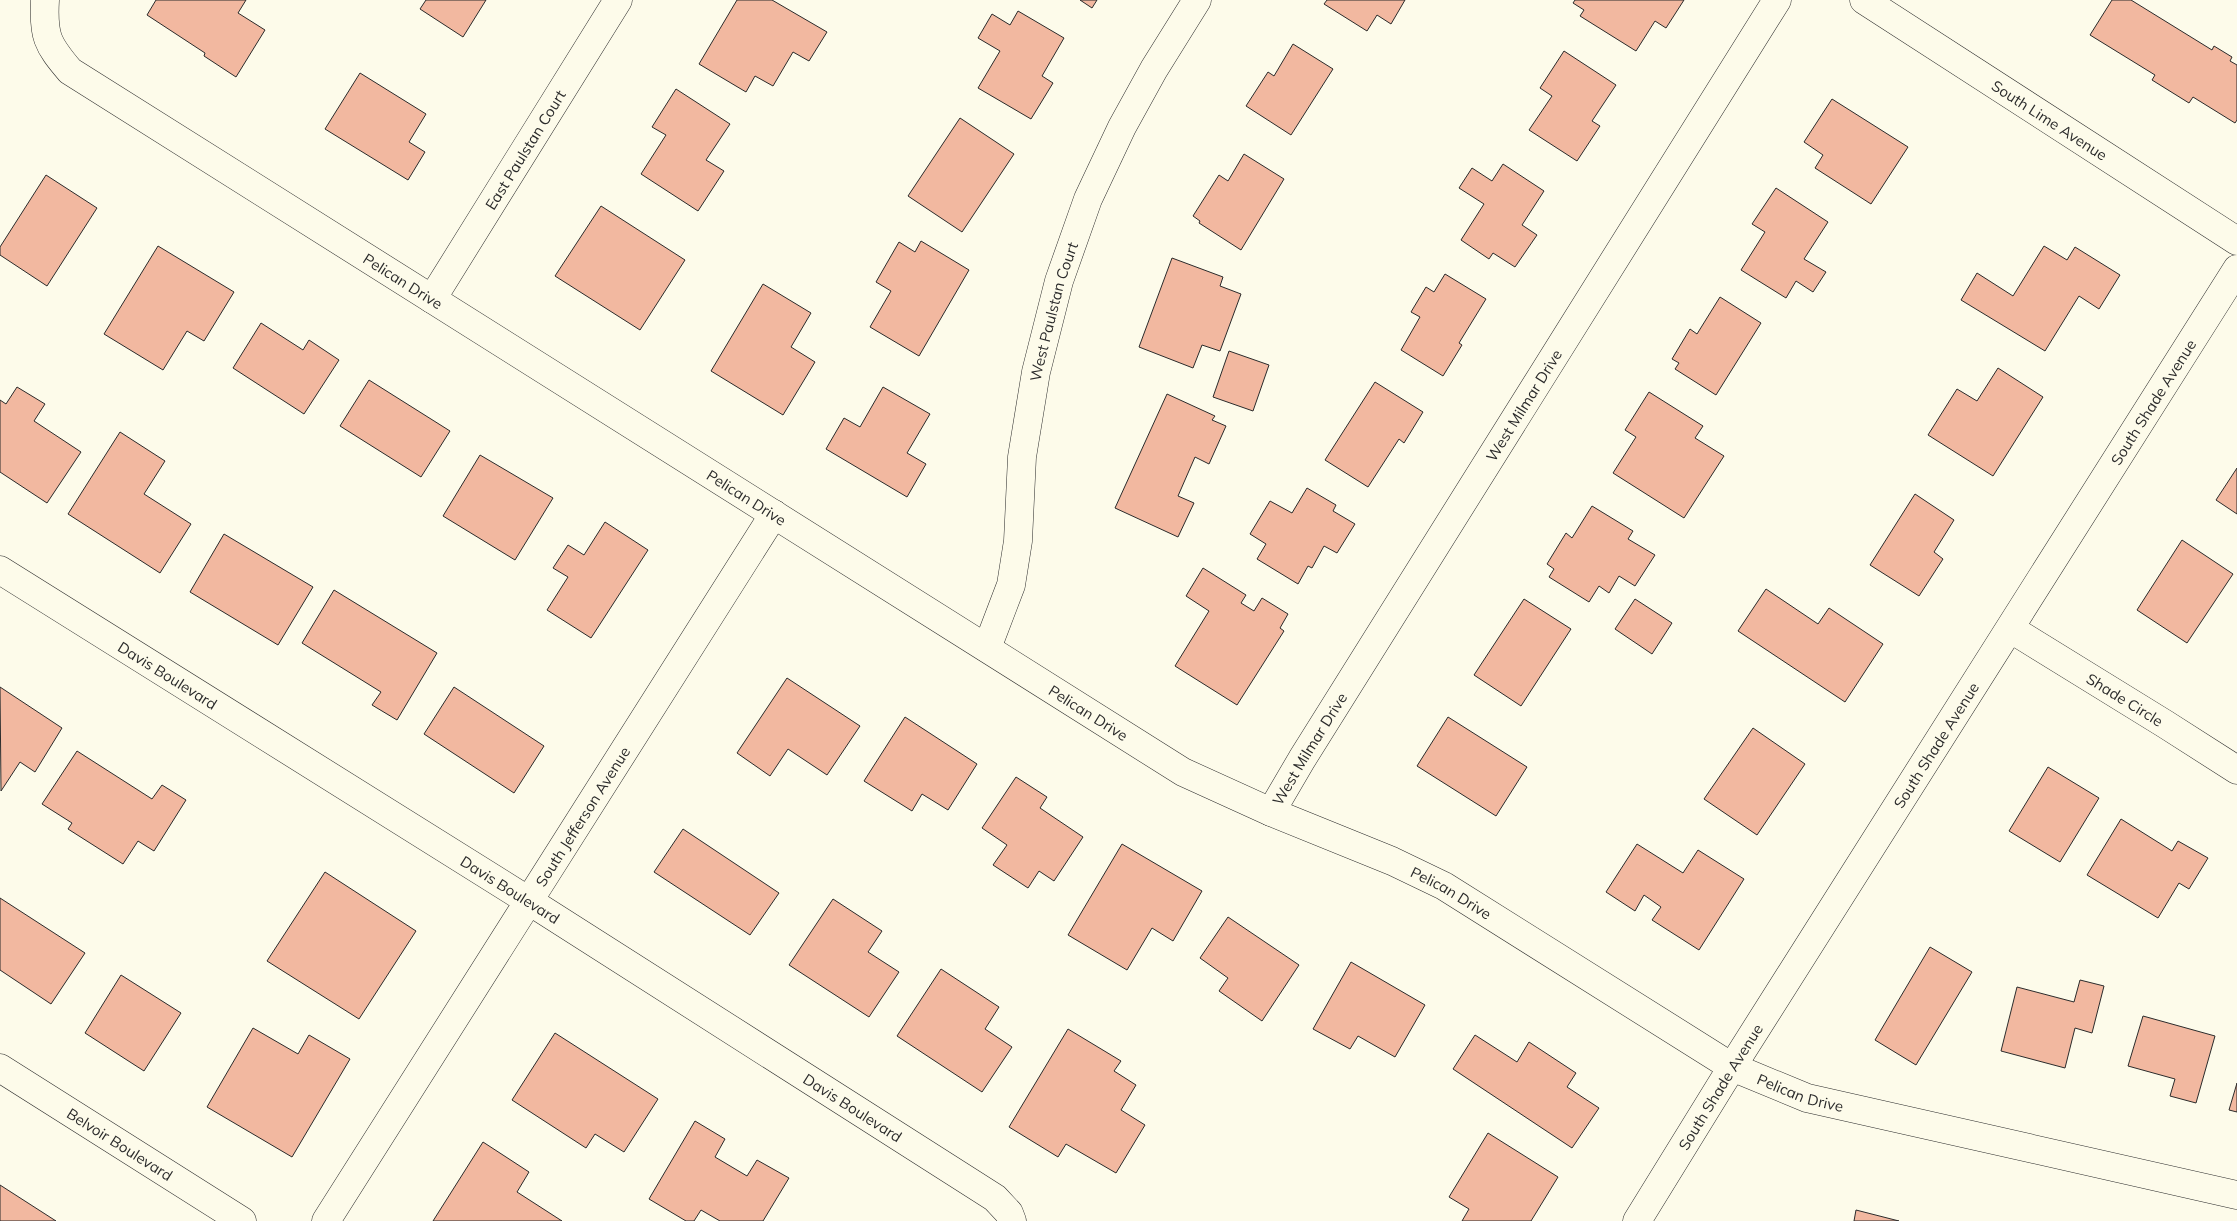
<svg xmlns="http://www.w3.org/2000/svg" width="2237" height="1221" viewBox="0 0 2237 1221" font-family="Mulish,sans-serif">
	<rect width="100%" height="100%" fill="#fdfbea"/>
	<path fill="#f2b8a0" stroke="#2b2b2b" d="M156,0H246L238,13L265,30L236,77L204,56L205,53L147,15Z
		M426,0H486L463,37L420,9Z
		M737,0H772L827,32L809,61L793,52L773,86L755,76L746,92L699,64Z
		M1080,0H1097L1092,8Z
		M1327,0H1405L1391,24L1377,15L1367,31L1324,4Z
		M1575,0H1684L1666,28L1655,21L1636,51L1580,16L1584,10L1573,3Z
		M2112,0H2131L2212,50L2214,46L2232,57L2230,61L2237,65V120L2235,123L2193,97L2189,103L2152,80L2155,75L2090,35Z
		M1018,11L1064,38L1042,76L1053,83L1031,119L978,88L1000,51L978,38L992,14L1010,25Z
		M1293,44L1333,69L1291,135L1246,106L1268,72L1274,76Z
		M1564,51L1616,85L1592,121L1600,126L1577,161L1529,130L1552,96L1540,88Z
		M360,73L426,114L409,142L425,152L408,180L325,129Z
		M676,89L730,124L706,160L724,171L698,211L641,174L666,135L652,127Z
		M1832,99L1908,147L1871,204L1815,168L1823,155L1804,142Z
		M960,118L1014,154L962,232L908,196Z
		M1244,154L1284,179L1241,250L1199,223L1200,221L1193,216L1219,175L1228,181Z
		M1503,164L1544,191L1522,225L1537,235L1515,267L1493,253L1489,259L1461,240L1484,204L1459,188L1472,168L1492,181Z
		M46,175L97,208L47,286L0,255V247Z
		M1776,188L1828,222L1804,259L1826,272L1813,292L1796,281L1786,298L1741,270L1765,232L1752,224Z
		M601,206L685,260L640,330L555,276Z
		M921,241L969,270L919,356L870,327L891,291L876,282L899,242L915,252Z
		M158,246L234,292L204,341L187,331L163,370L104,334Z
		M2044,246L2067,260L2075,247L2120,275L2099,309L2079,296L2045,351L1961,300L1977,273L2013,296Z
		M1172,258L1223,277L1220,286L1241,294L1220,351L1202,345L1193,368L1139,347Z
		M1445,274L1486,299L1459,343L1462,345L1443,376L1401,350L1420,317L1411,312L1426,287L1434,292Z
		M763,284L811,313L791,347L815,362L783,415L711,371Z
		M1720,297L1761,323L1716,395L1675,369L1679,363L1672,359L1690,329L1697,334Z
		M261,323L303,350L309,340L339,360L304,414L233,368Z
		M1229,351L1269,365L1253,411L1213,397Z
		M1998,368L2043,397L1993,476L1928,435L1957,389L1977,401Z
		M369,380L450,431L421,477L340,426Z
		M1375,382L1423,412L1404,443L1399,439L1368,487L1325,460Z
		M17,387L45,404L34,421L81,452L47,503L0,472V400L6,404Z
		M883,387L930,414L907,453L926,464L907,497L826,449L844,418L860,427Z
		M1649,392L1703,426L1695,438L1724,456L1684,518L1613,473L1636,437L1625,430Z
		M1167,394L1215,416L1212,420L1226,426L1209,464L1195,457L1178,496L1194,503L1178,537L1115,508Z
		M120,432L165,461L144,494L191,524L160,573L68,514Z
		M480,455L553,498L515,560L443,516Z
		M2237,468V514L2216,500Z
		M1307,488L1336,505L1333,511L1355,524L1337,553L1324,546L1312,568L1308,566L1298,584L1257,559L1266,544L1250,534L1270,501L1292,513Z
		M1915,494L1954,520L1934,552L1943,559L1919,596L1870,565Z
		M1592,506L1633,531L1628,539L1655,555L1635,586L1619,576L1609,593L1599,586L1589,602L1549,577L1554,569L1547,564L1566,533L1572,538Z
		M605,522L648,550L591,638L547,610L568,577L553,568L568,545L584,555Z
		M224,534L313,587L278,645L190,592Z
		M2182,540L2233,574L2187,643L2137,610Z
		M1203,568L1246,595L1241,603L1254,611L1262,598L1288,614L1280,628L1284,631L1237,705L1175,666L1209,611L1186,596Z
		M1766,589L1818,624L1829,608L1883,644L1845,702L1738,631Z
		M334,590L437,653L397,720L372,705L381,692L302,643Z
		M1524,599L1571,629L1521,706L1474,675Z
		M1635,599L1672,623L1652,654L1615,629Z
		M787,678L860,726L827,775L788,749L770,776L737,753Z
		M0,687L62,728L35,772L20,762L1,791Z
		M454,687L544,746L514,793L424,734Z
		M905,717L977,764L948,810L922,794L912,811L864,781Z
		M1448,717L1527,767L1496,816L1417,766Z
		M1753,728L1805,764L1757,835L1704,799Z
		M77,751L152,799L162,785L186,800L154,851L138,841L123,864L68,829L72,823L42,804Z
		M2048,767L2099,798L2060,862L2009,831Z
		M1016,777L1047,797L1040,808L1083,837L1054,881L1039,871L1028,888L993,865L1007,845L982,828Z
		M2121,819L2172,851L2178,841L2208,858L2189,889L2179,883L2158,918L2087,875Z
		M683,829L779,893L750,935L654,872Z
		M1122,844L1202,891L1173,941L1152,928L1127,970L1068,935Z
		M1637,844L1683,873L1698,850L1744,879L1699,950L1652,920L1661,907L1644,895L1635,911L1606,892Z
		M325,872L416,931L359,1019L267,961Z
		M0,898L85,953L51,1004L0,970Z
		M833,899L882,931L868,952L899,972L869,1017L789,965Z
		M1228,917L1299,965L1262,1021L1219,991L1228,978L1200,958Z
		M1930,947L1972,972L1916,1065L1875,1040Z
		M1351,962L1425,1005L1395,1057L1358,1036L1350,1049L1313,1029Z
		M941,969L999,1007L985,1029L1012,1047L982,1092L897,1036Z
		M121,975L181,1013L144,1071L85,1033Z
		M2080,980L2104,986L2092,1033L2075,1028L2065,1068L2001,1051L2017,987L2074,1002Z
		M2143,1016L2215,1036L2196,1103L2170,1096L2175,1079L2128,1066Z
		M253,1028L298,1054L309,1035L350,1059L292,1157L207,1107Z
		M1068,1029L1121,1061L1114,1071L1136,1085L1121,1110L1145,1125L1116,1173L1066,1144L1058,1157L1009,1127Z
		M555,1033L658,1099L624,1152L595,1134L586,1148L512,1100Z
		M1475,1035L1517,1062L1529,1042L1576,1073L1567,1087L1599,1108L1572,1148L1453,1069Z
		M2237,1083V1112L2229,1110Z
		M695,1121L725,1139L715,1157L747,1176L757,1160L789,1178L763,1221H720L701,1210L694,1221H686L649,1199Z
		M1488,1133L1558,1177L1531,1221H1462L1469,1209L1449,1197Z
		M483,1142L529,1172L517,1192L562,1221H433Z
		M0,1185L56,1221H0Z
		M1856,1210L1899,1221H1854Z"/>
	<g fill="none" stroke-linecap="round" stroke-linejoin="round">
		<defs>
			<g id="street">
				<path id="s1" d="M45,0C43,36 47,44 70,71L1183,772L1271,812L1392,861L1444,886L1732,1067L1807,1098L2237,1195"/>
				<path id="s2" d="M1864,0L2237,241"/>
				<path id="s3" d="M432,299L618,0"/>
				<path id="s4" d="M0,570L529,901L995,1198L1009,1213L1012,1221"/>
				<path id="s5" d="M2011,629L2165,724L2237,770"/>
				<path id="s6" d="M987,648L1011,585L1018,541L1022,457L1036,372L1059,281L1088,199L1122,127L1154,69L1197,0"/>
				<path id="s7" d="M1271,812L1302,759L1777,0"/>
				<path id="s8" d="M0,1068L242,1221"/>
				<path id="s9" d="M326,1221L774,514"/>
			</g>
			<g id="secondary">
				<path id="s10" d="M1637,1221L1732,1067L2237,269"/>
			</g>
		</defs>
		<use href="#street" stroke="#2b2b2b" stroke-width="29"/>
		<use href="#secondary" stroke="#2b2b2b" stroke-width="29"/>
		<use href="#street" stroke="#fdfbea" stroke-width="28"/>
		<use href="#secondary" stroke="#fdfbea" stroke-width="28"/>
	</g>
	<g text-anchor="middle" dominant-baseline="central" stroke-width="4" stroke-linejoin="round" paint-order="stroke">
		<g font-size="15" fill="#2b2b2b" stroke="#fdfbea">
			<text stroke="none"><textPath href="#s2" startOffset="221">South Lime Avenue</textPath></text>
			<text stroke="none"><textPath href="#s3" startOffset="176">East Paulstan Court</textPath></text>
			<text stroke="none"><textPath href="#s1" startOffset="472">Pelican Drive</textPath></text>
			<text stroke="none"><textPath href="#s6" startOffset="345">West Paulstan Court</textPath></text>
			<text stroke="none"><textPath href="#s10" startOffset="968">South Shade Avenue</textPath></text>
			<text stroke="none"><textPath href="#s7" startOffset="479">West Milmar Drive</textPath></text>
			<text stroke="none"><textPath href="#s1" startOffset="878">Pelican Drive</textPath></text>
			<text stroke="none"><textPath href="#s4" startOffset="198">Davis Boulevard</textPath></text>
			<text stroke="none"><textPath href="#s5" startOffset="134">Shade Circle</textPath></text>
			<text stroke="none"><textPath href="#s1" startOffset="1282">Pelican Drive</textPath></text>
			<text stroke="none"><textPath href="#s10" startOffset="562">South Shade Avenue</textPath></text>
			<text stroke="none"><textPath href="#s7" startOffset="74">West Milmar Drive</textPath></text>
			<text stroke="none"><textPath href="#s9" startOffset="479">South Jefferson Avenue</textPath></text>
			<text stroke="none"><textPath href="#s4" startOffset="602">Davis Boulevard</textPath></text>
			<text stroke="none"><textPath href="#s1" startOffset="1688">Pelican Drive</textPath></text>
			<text stroke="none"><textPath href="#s10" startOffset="158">South Shade Avenue</textPath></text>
			<text stroke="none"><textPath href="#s1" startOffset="2092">Pelican Drive</textPath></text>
			<text stroke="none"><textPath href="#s4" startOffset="1008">Davis Boulevard</textPath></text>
			<text stroke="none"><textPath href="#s8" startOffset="142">Belvoir Boulevard</textPath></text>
		</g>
	</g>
</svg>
